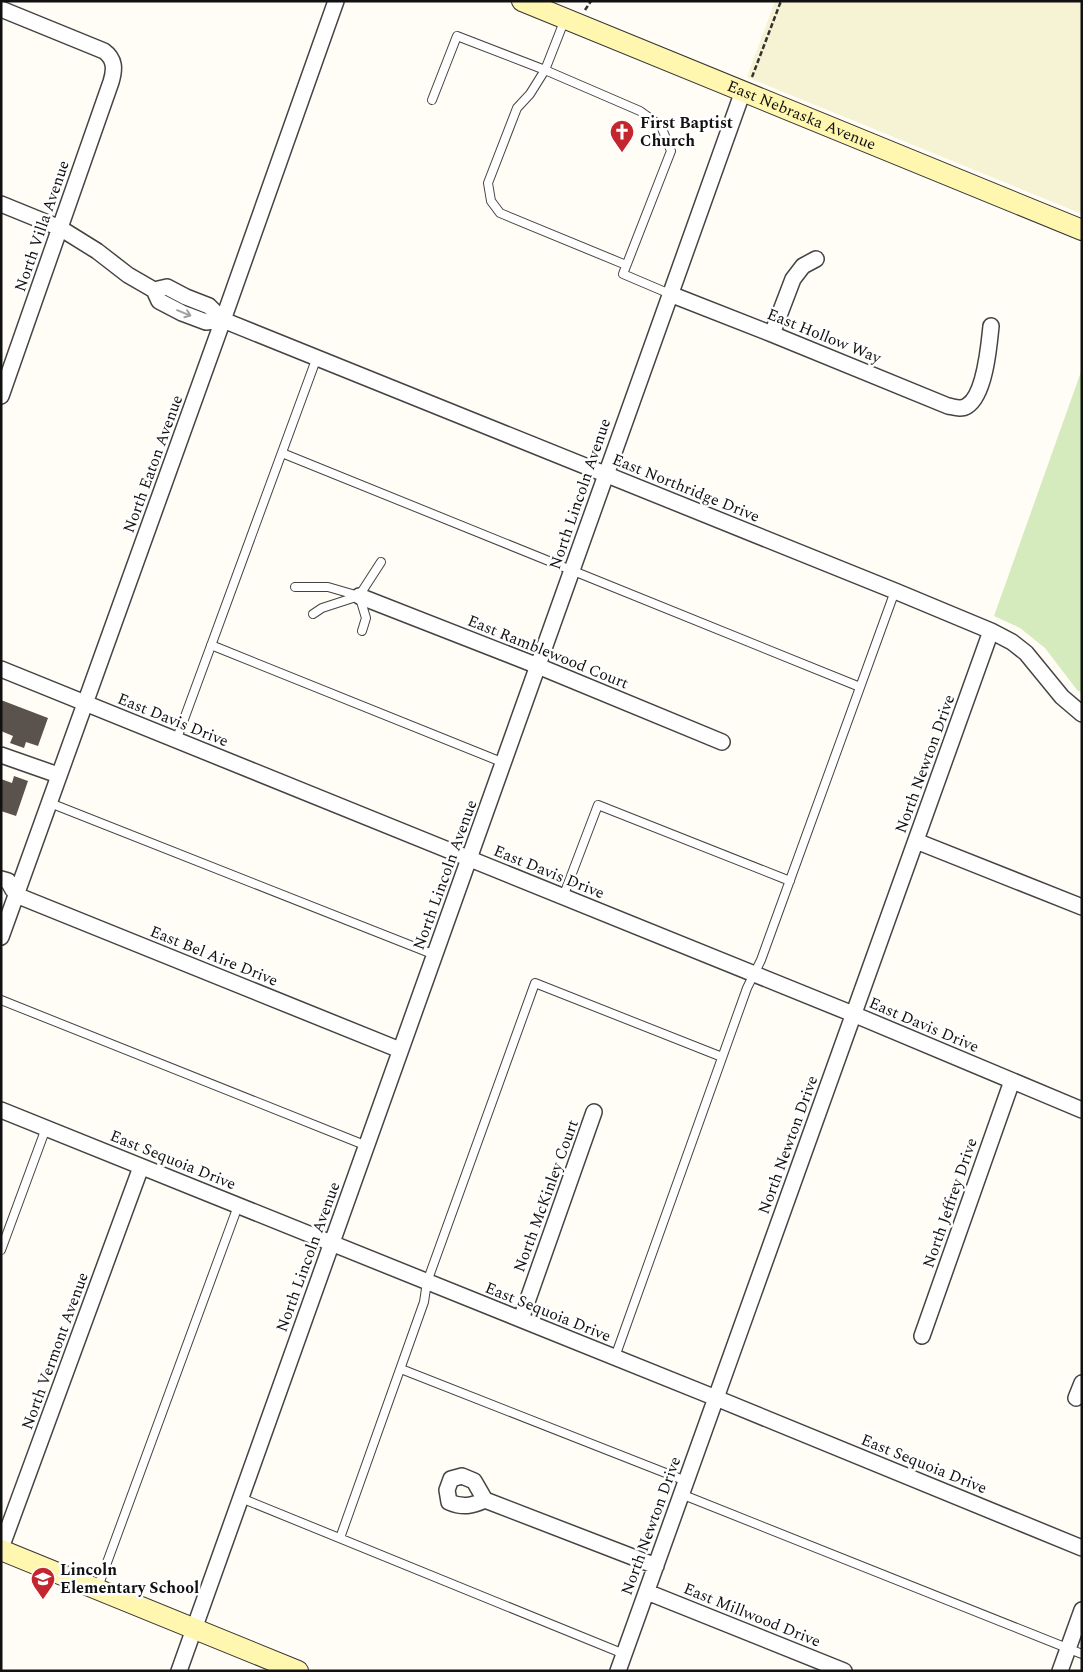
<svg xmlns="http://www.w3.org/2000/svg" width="1083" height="1672" viewBox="0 0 1083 1672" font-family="Spectral,serif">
	<rect width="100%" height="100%" fill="#fffdf5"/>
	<path fill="#f6f3d4" d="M775,1H1082V214L747,77Z"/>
	<path fill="#d5ebbd" d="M1082,369V693L1077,690L1045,648L1020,628L994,616Z"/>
	<path fill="#5a524d" d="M1,700L48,718L38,746L26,742L24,748L10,743L13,736L1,731Z
		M14,776L28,781L16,816L1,811V779L12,783Z"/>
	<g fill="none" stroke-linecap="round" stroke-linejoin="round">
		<defs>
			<path id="lane" d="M565,19L545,70L640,111L661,126L671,151L623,274L670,294
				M432,100L457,36L545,70L530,94L517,108L488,183L491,201L500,213L626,265
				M282,453L860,687
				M295,587H328L359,596
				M360,598L366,618L362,631
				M313,614L322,608L359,596L381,562
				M211,645L504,763
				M176,741L317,357
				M50,803L435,955
				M563,897L598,805L790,881
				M1,1000L367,1146
				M1,1250L46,1128
				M615,1357L747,988L761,960L895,591
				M401,1369L686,1481
				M681,1494L1082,1654
				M241,1498L624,1654
				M340,1538L424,1302L427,1282L535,983L722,1057
				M98,1587L238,1206"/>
			<path id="street" d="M1,9L104,51C115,59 115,69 111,82L1,396
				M1,204L60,228L97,251L128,275L154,290L159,301L182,313L206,322L223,320
				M154,290L167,287L186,297L209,306L223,320L895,591L991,631L1012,642L1026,653L1062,697L1082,714
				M670,294L772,334L948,406C954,407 961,410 967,406C985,395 989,346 991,326
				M772,334L793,279L803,266L816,259
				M359,596L538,666L722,742
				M1,669L853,1014L1082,1110
				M1,755L58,775
				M916,841L1082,907
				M1,879L8,881L13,890
				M16,895L400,1050
				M1,937L223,320L336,1
				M1,1110L716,1398L1082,1548
				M521,1319L594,1112
				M922,1336L1012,1081
				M1076,1398L1082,1383
				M485,1500C472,1506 463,1508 449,1502L447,1490L451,1479L462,1476L474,1481L485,1500L656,1566
				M1,1548L141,1167
				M647,1592L844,1671
				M179,1671L743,91
				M618,1671L991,631
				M1060,1671L1082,1610"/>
			<g id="secondary">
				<path id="s1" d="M522,1L1082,230"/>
				<path d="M1,1550L298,1671"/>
			</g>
		</defs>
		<use href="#lane" stroke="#444" stroke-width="10"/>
		<use href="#street" stroke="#444" stroke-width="18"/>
		<use href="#secondary" stroke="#333" stroke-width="22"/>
		<path stroke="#333" stroke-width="2.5" stroke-dasharray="5 2.5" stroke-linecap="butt" d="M585,10L591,1
			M752,77L781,1"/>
		<use href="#lane" stroke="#fff" stroke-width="8"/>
		<use href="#street" stroke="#fff" stroke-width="15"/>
		<use href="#secondary" stroke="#fff6b0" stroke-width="20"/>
	</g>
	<defs><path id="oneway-shaft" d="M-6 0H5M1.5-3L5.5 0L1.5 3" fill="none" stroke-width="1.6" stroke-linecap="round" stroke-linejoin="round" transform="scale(1.25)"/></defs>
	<use stroke="#a0a0a0" href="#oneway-shaft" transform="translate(184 313) rotate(22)"/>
	<defs>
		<symbol id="church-pin" viewBox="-11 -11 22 30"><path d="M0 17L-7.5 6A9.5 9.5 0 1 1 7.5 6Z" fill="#c4262e" stroke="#fff"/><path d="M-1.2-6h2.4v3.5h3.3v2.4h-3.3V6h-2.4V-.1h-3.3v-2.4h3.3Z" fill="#fff"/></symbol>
		<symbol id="school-pin" viewBox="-11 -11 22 30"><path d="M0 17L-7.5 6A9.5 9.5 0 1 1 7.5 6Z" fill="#c4262e" stroke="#fff"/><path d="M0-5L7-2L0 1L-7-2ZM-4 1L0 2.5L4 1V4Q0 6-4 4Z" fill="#fff"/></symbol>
	</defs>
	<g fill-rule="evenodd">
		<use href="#church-pin" x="608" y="118" width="28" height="38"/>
		<use href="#school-pin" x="29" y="1565" width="28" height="38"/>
	</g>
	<g text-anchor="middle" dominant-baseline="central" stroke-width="5" stroke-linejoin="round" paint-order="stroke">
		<g font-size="16" fill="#111" stroke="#fff">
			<text stroke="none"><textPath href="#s1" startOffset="302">East Nebraska Avenue</textPath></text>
			<text transform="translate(42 226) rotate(-71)">North Villa Avenue</text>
			<text transform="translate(824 336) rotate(22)">East Hollow Way</text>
			<text transform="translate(153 464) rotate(-70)">North Eaton Avenue</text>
			<text transform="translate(686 488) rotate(22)">East Northridge Drive</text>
			<text transform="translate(580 494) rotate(-71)">North Lincoln Avenue</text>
			<text transform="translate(548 652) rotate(22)">East Ramblewood Court</text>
			<text transform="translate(173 720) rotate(22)">East Davis Drive</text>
			<text transform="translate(925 764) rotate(-70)">North Newton Drive</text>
			<text transform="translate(549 872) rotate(22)">East Davis Drive</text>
			<text transform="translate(445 875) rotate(-70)">North Lincoln Avenue</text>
			<text transform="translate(214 956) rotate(22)">East Bel Aire Drive</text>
			<text transform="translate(924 1025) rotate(23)">East Davis Drive</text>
			<text transform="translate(788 1145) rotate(-70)">North Newton Drive</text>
			<text transform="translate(173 1160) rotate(22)">East Sequoia Drive</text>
			<text transform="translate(546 1196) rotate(-70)">North McKinley Court</text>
			<text transform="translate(950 1203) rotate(-71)">North Jeffrey Drive</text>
			<text transform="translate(308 1257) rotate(-70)">North Lincoln Avenue</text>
			<text transform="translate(548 1312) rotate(22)">East Sequoia Drive</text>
			<text transform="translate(55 1351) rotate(-70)">North Vermont Avenue</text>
			<text transform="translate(924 1464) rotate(22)">East Sequoia Drive</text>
			<text transform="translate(651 1526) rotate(-70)">North Newton Drive</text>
			<text transform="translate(752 1615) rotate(22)">East Millwood Drive</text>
		</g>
		<g font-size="16" font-weight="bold" fill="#111" stroke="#fff" text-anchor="start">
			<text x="640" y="123">First Baptist<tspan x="640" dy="18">Church</tspan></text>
			<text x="60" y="1570">Lincoln<tspan x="60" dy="18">Elementary School</tspan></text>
		</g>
	</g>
	<rect width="1083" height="1672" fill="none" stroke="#111111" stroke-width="5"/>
</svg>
